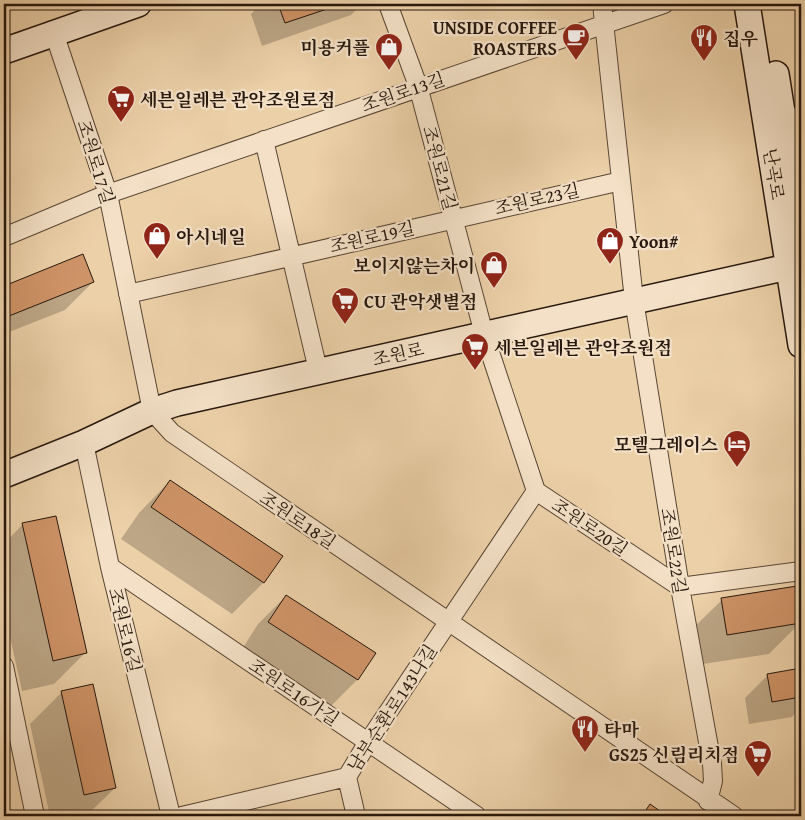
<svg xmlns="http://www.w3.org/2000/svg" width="805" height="820" viewBox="0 0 805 820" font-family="'Gentium Book Plus','Noto Serif KR',serif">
	<rect width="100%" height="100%" fill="#ecd0a8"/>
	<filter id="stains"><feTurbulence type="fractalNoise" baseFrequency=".004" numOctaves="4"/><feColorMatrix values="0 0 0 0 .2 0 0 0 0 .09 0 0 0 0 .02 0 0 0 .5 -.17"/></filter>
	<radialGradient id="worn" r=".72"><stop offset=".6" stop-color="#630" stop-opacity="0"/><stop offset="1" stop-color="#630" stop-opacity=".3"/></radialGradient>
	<path fill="#0003" d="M261,4H362L351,15L262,46L251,14Z
		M82,256L93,282L65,310L4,334V287Z
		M170,481L281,557L263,583L232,614L121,539L139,513Z
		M23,524L85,653L54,684L22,691L4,610V544Z
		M286,596L374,653L357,680L329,708L241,651L258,624Z
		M722,600L801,622L769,654L696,665L690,631Z
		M801,670V707L792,717L749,724L745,698L768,675Z
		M62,692L115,788L86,816H50L30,724Z"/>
	<path fill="#ce9367" stroke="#27180e" d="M278,4H342L285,23Z
		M83,254L94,282L4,318V286Z
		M170,480L283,556L264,583L151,507Z
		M56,516L87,653L53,661L22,523Z
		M797,586L801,623L727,635L721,598Z
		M286,595L376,653L358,680L268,622Z
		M801,668V697L772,702L767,674Z
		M93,684L116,788L84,795L61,691Z
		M650,804L667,816H642Z"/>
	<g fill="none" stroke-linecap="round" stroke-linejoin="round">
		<defs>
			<path id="street" d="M388,4L418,86L484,334L536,491L680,587L801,571
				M602,4L634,300L680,587L712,764L713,781L708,801
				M54,33L108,194L152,411L172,433L734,816
				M773,123L801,116
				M264,140L317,366L321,371
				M4,237L102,196L664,4
				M128,294L621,181
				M84,443L110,567L171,816
				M110,567L477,816
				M4,666L35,816
				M347,777L356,816
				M182,816L347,777L368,742L536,491"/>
			<path id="secondary" d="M747,4L801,345
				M4,51L138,4
				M776,74L801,232
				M4,475L84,443L152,411L177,403L801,264"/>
		</defs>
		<use href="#street" stroke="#584634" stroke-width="20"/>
		<use href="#secondary" stroke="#27180e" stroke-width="28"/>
		<use href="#street" stroke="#f3e0c6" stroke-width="18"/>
		<use href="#secondary" stroke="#f3e0c6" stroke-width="25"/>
	</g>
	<defs>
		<symbol id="cafe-pin" viewBox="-11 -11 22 30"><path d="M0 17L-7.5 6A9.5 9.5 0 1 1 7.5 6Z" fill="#8f2418" stroke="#f3e0c6"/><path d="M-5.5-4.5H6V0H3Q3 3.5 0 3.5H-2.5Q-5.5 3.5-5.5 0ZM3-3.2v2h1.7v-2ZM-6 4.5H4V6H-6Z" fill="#fff"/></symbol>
		<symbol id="restaurant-pin" viewBox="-11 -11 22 30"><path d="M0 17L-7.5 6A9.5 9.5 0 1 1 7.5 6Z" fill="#8f2418" stroke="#f3e0c6"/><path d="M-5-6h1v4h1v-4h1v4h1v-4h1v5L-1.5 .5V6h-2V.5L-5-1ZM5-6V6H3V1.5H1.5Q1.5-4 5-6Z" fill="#fff"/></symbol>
		<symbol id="shop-pin" viewBox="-11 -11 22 30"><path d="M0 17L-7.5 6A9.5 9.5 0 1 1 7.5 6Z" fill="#8f2418" stroke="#f3e0c6"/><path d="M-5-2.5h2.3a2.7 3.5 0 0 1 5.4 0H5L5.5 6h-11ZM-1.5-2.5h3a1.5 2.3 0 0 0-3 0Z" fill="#fff"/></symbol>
		<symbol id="supermarket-pin" viewBox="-11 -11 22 30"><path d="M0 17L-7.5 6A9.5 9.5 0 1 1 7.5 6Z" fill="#8f2418" stroke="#f3e0c6"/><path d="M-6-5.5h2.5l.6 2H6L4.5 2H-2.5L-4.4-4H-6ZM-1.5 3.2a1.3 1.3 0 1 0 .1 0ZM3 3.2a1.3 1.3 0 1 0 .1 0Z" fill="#fff"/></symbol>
		<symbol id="hotel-pin" viewBox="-11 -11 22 30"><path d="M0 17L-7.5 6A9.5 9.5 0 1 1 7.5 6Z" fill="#8f2418" stroke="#f3e0c6"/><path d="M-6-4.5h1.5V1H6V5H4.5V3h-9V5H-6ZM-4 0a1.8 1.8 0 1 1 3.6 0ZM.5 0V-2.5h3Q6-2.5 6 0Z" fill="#fff"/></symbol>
	</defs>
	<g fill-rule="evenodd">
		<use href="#cafe-pin" x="560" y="21" width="32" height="43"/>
		<use href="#restaurant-pin" x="688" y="22" width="32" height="43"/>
		<use href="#shop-pin" x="373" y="31" width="32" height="43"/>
		<use href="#supermarket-pin" x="105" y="83" width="32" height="43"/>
		<use href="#shop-pin" x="141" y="220" width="32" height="43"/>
		<use href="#shop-pin" x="594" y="225" width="32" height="43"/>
		<use href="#shop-pin" x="478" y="249" width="32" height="43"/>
		<use href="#supermarket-pin" x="329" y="285" width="32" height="43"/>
		<use href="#supermarket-pin" x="459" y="331" width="32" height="43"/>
		<use href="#hotel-pin" x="721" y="428" width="32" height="43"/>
		<use href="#restaurant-pin" x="569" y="713" width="32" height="43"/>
		<use href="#supermarket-pin" x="742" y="738" width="32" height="43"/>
	</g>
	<g text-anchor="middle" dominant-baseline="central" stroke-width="4.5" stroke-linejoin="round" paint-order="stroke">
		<g font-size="18" font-weight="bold" fill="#27180e" stroke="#f3e0c6" text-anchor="start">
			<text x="557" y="27" text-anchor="end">UNSIDE COFFEE<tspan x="557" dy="21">ROASTERS</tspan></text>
			<text x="723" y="38">집우</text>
			<text x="370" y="47" text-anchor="end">미용커플</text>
			<text x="140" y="99">세븐일레븐 관악조원로점</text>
			<text x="176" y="236">아시네일</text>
			<text x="629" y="241">Yoon#</text>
			<text x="475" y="265" text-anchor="end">보이지않는차이</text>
			<text x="364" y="301">CU 관악샛별점</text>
			<text x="494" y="347">세븐일레븐 관악조원점</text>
			<text x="718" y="444" text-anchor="end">모텔그레이스</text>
			<text x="604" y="729">타마</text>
			<text x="739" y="754" text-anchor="end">GS25 신림리치점</text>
		</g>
		<g font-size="18" fill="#27180e" stroke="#f3e0c6">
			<text transform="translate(403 92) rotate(-19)">조원로13길</text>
			<text transform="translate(96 162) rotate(73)">조원로17길</text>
			<text transform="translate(440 168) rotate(75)">조원로21길</text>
			<text transform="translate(774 174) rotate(81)">난곡로</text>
			<text transform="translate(537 199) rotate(-13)">조원로23길</text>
			<text transform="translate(372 237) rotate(-13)">조원로19길</text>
			<text transform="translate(398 354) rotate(-13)">조원로</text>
			<text transform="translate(298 520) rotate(34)">조원로18길</text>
			<text transform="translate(590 527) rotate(34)">조원로20길</text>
			<text transform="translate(674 551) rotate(81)">조원로22길</text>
			<text transform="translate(125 630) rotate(76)">조원로16길</text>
			<text transform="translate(294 692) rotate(34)">조원로16가길</text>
			<text transform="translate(392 708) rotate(-57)">남부순환로143나길</text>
		</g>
	</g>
	<rect width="805" height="820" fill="none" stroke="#ecd0a8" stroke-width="20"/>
	<rect x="5" y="5" width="795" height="810" fill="none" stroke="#27180e" stroke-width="2.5"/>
	<rect x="10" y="10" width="785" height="800" fill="none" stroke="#27180e"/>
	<rect width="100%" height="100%" filter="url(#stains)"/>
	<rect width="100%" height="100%" fill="url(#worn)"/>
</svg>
